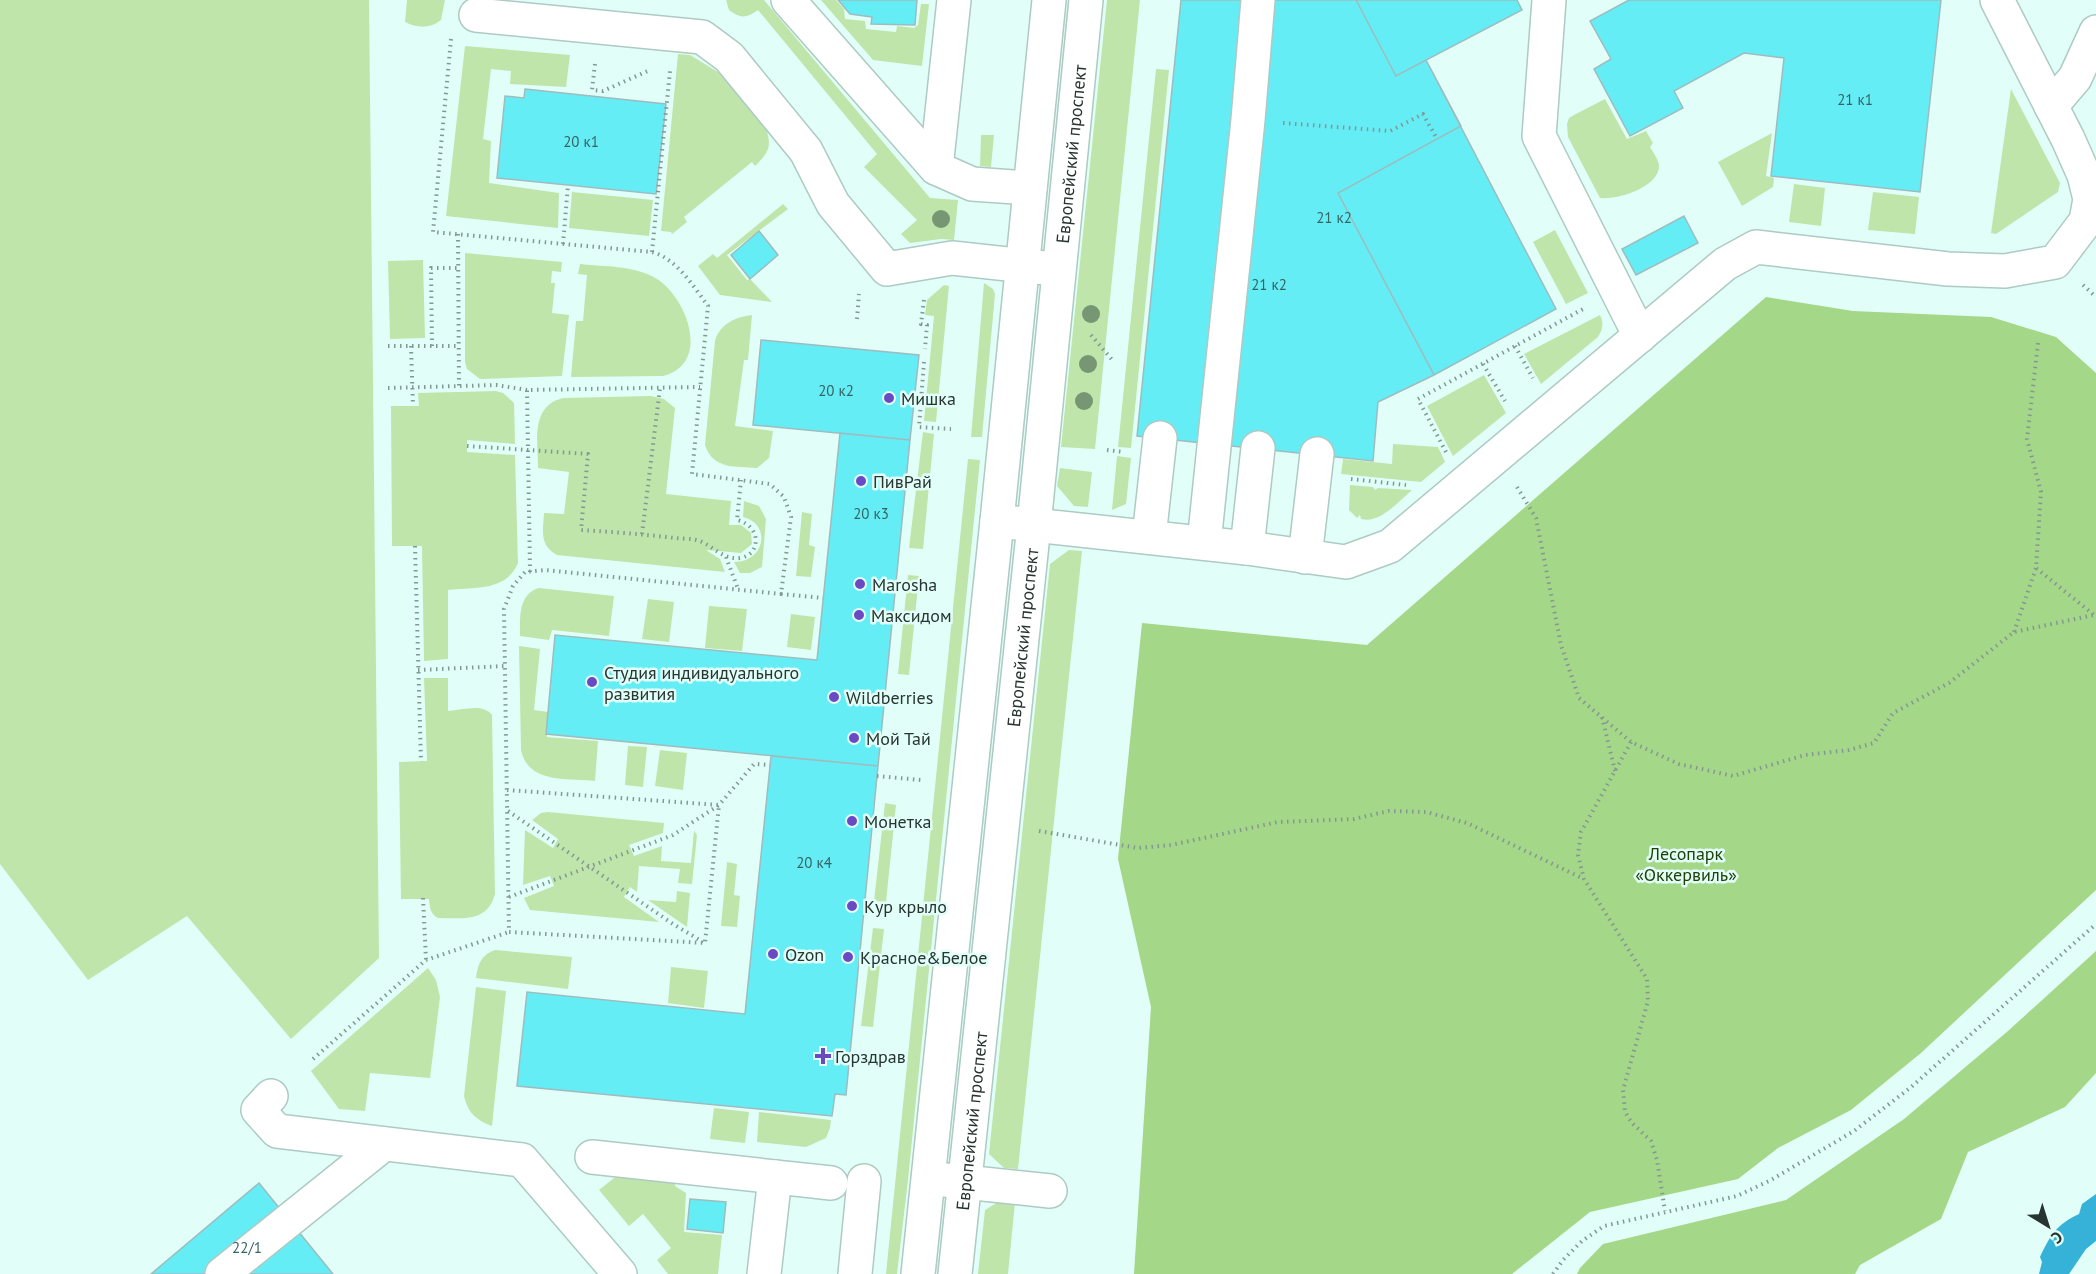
<svg xmlns="http://www.w3.org/2000/svg" width="2096" height="1274" viewBox="0 0 2096 1274" font-family="'PT Sans',sans-serif">
	<rect width="100%" height="100%" fill="#e1fff8"/>
	<path fill="#c0e5ab" d="M0,0H369L379,958L291,1039L187,916L88,980L0,864Z
		M407,0H445L441,20C430,29 417,28 405,22Z
		M726,0H764L930,198L958,200L954,240L941,239L910,243L901,234L917,220L864,167L877,154L758,10C747,18 740,19 729,10Z
		M821,0H836L844,9L845,19L865,21L866,29L896,32L897,26L914,28L918,25L921,4H929L922,66L873,60Z
		M1107,0H1140L1095,449L1061,447Z
		M465,46L570,55L566,87L510,84L511,71L491,69L483,139L491,141L489,183L559,193L558,228L446,216Z
		M678,54L690,55L718,72L766,128C772,147 769,152 755,166L752,162L684,217L687,222L672,234L671,232L661,231Z
		M1156,69L1169,70L1131,448L1118,447Z
		M2011,89L2060,183L2058,192L1996,234L1991,233Z
		M1605,99L1627,139L1646,131L1653,143L1650,147C1653,152 1658,159 1659,165C1660,187 1618,200 1600,198L1568,137L1567,124L1569,118L1574,115Z
		M1772,133L1766,176L1774,178L1773,187L1742,206L1718,162Z
		M981,135H994L991,167L980,166Z
		M1794,184L1825,188L1821,226L1789,222Z
		M572,192L653,200L649,236L569,228Z
		M1873,192L1919,197L1915,234L1868,230Z
		M783,204L788,209L727,255L747,280L750,279L772,302L720,295L698,266L713,254L717,258Z
		M1555,230L1588,293L1566,304L1533,242Z
		M465,253L562,262L561,272L552,271L551,283H555L552,313L569,315L562,376L480,379L467,369L465,362Z
		M423,260L425,338L390,339L388,261Z
		M580,264C605,267 635,265 657,279C688,299 711,364 663,376L571,377L576,321H583L587,275L578,274Z
		M984,283L993,289L995,294L982,437H971Z
		M944,285L949,286L936,422L924,421L934,316L925,315L927,300Z
		M752,315L748,360H744L735,426L773,431L769,458L757,468C736,466 713,470 705,445L715,341C720,324 735,317 752,315Z
		M1600,315C1604,323 1603,329 1598,337L1541,384L1524,354Z
		M1484,375L1506,413L1453,456L1427,406Z
		M496,391L503,393L514,403L515,444L467,440V452L515,455L518,563C506,592 474,587 448,590V659L424,661L422,546H392L391,406H419L418,393Z
		M651,396L664,399L675,408L666,494L731,501L729,525H741L751,533L752,544L741,553L706,550L720,559L725,572L557,555C539,545 543,531 544,513L564,514L569,472L538,468C538,442 530,406 563,398Z
		M923,432L934,434L923,549L909,548Z
		M1393,444L1438,447L1445,462L1421,482L1341,474L1343,459L1392,464Z
		M1117,456L1131,458L1126,504L1112,510Z
		M968,459L980,460L908,1180L897,1274H886Z
		M1060,468L1092,472L1088,507L1074,506L1057,486Z
		M1350,485L1373,487L1375,490L1378,488L1412,490C1398,502 1380,524 1361,519L1360,515L1357,518L1349,510Z
		M744,501L759,506L766,519L762,567L750,573H740L734,562C765,562 772,524 743,517Z
		M802,512L812,514L809,545L815,547L811,577L796,576Z
		M1069,550L1082,551L1018,1169L1004,1168L989,1154L1050,564Z
		M908,575L919,576L909,675L898,674Z
		M539,588L614,596L609,636L552,630L549,640L520,636C520,618 518,594 539,588Z
		M648,599L674,602L669,642L642,639Z
		M709,606L747,609L742,651L705,648Z
		M791,614L815,617L811,650L787,647Z
		M519,646L540,649L534,710L548,712L547,737L598,741L595,781C567,778 528,784 521,750Z
		M424,678H448V711C462,710 483,703 492,715L495,894C487,923 463,918 438,918C430,914 430,908 429,899H401L399,762L427,761Z
		M628,746L647,747L643,787L625,785Z
		M660,750L687,753L683,790L655,786Z
		M885,803L896,805L886,902L874,901Z
		M548,812L664,823L663,833L629,845L634,856L662,846L661,861L691,863L694,831L697,835L692,884L678,883L680,869L639,866L637,892L630,887L624,897L659,922L530,910L524,898L554,886L550,876L523,885L525,830L553,848L558,839L532,820L541,813Z
		M727,862L737,864L734,895L740,896L737,927L721,926Z
		M677,891L690,893L687,927L648,900L676,902Z
		M873,928L884,929L873,1027L861,1026Z
		M495,950L572,957L568,989L476,978C478,964 481,955 495,950Z
		M671,967L708,971L704,1008L668,1003Z
		M428,968L436,980L440,997L430,1078L370,1073L365,1111L339,1109L311,1071Z
		M476,987L506,991L492,1126C476,1120 468,1113 464,1096Z
		M714,1108L749,1112L745,1143L710,1139Z
		M759,1112L831,1120L830,1128L826,1138L806,1147L757,1142Z
		M625,1176L676,1181L675,1186L686,1193L684,1232L722,1235L718,1274H668L657,1260L671,1248L643,1214L629,1226L599,1190L614,1178Z
		M1003,1199L1015,1202L1008,1274H978L985,1210Z"/>
	<path fill="#a5d788" d="M1766,297L1853,311L1991,317L2056,337L2096,373V890L1921,1053L1851,1110L1778,1148L1738,1179L1590,1212L1512,1274H1134L1151,1007L1118,859L1142,623L1367,645Z
		M2096,951V1073L2065,1107L1968,1152L1941,1219L1860,1265L1855,1274H1577L1580,1268L1603,1244L1786,1200L1904,1119L2008,1031Z"/>
	<path fill="#36b2d8" d="M2096,1194V1241L2086,1249L2069,1274H2039L2042,1262L2040,1257C2051,1234 2056,1225 2079,1214L2082,1204Z"/>
	<path fill="#65edf6" stroke="#9ebcbe" stroke-width="1.5" d="M838,0H917L915,25L871,24L872,17L850,14Z
		M1181,0H1517L1522,10L1426,60L1556,309L1434,375L1378,402L1373,461L1137,436Z
		M1181,0H1356L1396,76L1426,60L1461,126L1338,193L1434,375L1378,402L1373,461L1137,436Z
		M1629,0H1941L1920,192L1771,176L1784,58L1744,53L1674,91L1683,108L1630,136L1594,69L1611,59L1590,21Z
		M525,89L666,104L656,194L497,178L505,96L524,98Z
		M1684,216L1698,243L1636,275L1622,249Z
		M759,231L778,255L750,279L731,255Z
		M761,340L919,355L910,440L753,425Z
		M840,433L910,440L878,766L546,734L555,635L817,660Z
		M771,756L878,766L846,1095L835,1094L832,1116L517,1086L527,992L745,1014Z
		M259,1183L333,1274H151Z
		M690,1199L726,1202L723,1233L687,1229Z"/>
	<g fill="none" stroke-linecap="round" stroke-linejoin="round">
		<defs>
			<g id="minor">
				<path d="M788,0L936,168"/>
				<path d="M954,0L936,168L972,184L1030,188"/>
				<path d="M1549,0L1539,136L1640,336"/>
				<path d="M476,15L702,37L729,57L806,151L833,204L887,269L952,258L1045,268"/>
				<path d="M2051,106L2075,78L2096,32"/>
				<path d="M997,521L1247,548L1346,562L1390,546L1725,264L1756,247L1948,269L2005,271L2055,262L2086,221L2090,199L2084,175L2068,139L1997,0"/>
				<path d="M1149,537L1160,438"/>
				<path d="M1204,543L1248,120L1258,0"/>
				<path d="M1247,548L1258,448"/>
				<path d="M1305,557L1317,454"/>
				<path d="M271,1096L258,1110L277,1131L522,1160L620,1274"/>
				<path d="M592,1157L831,1183"/>
				<path d="M945,1180L1050,1191"/>
				<path d="M222,1274L384,1144"/>
				<path d="M764,1274L775,1177"/>
				<path d="M855,1274L864,1181"/>
				<path d="M918,1274L997,521L1049,0"/>
				<path id="s1" d="M955,1274L1034,525L1086,0"/>
			</g>
		</defs>
		<use href="#minor" stroke="#adcac3" stroke-width="36"/>
		<path stroke="#839893" stroke-width="4" stroke-dasharray="1.5 4.5" stroke-linecap="butt" d="M451,39L433,232L652,252C676,258 694,287 708,306L692,474L770,484L784,497L791,517L781,594L545,570L525,572L513,586L504,609L509,932L705,943L719,805L507,790
			M595,64L592,90L603,91L650,70
			M1283,123L1390,131L1423,114L1437,139
			M458,234L459,386
			M563,244L568,185
			M652,252L670,71
			M2083,285L2096,297
			M924,300L921,324L927,325L925,349
			M857,319L859,294
			M1091,335L1114,362
			M2038,343L2027,439L2041,492L2036,568L2094,615
			M388,346H459
			M411,346L413,406
			M432,346L431,268H459
			M1515,346L1533,378
			M924,362L919,427L951,429
			M1483,364L1505,401
			M388,388L496,385L527,390
			M467,446L588,454L581,530C612,532 643,534 674,538C683,539 694,538 702,542C715,548 724,560 740,558C761,555 762,526 737,520L741,480
			M1107,450L1124,452
			M1446,452L1418,399L1585,308
			M1351,479L1406,485
			M1517,487L1536,518L1561,645L1579,698L1631,742L1679,764L1733,776L1805,755L1849,750L1874,743L1893,713L1949,683L2014,632L2094,615
			M642,534L660,388
			M415,546L421,762
			M726,557L738,589
			M530,572L527,390L700,387
			M781,594L823,598
			M2014,632L2036,568
			M418,670L505,666
			M1602,717L1615,771
			M1631,742L1581,832L1578,855L1584,879L1647,979L1648,1001L1623,1090L1625,1112L1632,1123L1651,1141L1657,1160L1665,1211
			M877,776L921,780
			M508,811L673,924L703,942
			M1039,831L1138,848L1171,845L1278,822L1354,819L1389,811L1426,812L1467,823L1584,879
			M509,897L673,835L719,805L754,764L770,765
			M423,898L426,960
			M313,1059L426,960L509,932
			M1553,1274L1563,1260L1582,1241L1604,1226L1737,1196L1771,1180L1854,1131L1910,1088L2096,924"/>
		<use href="#minor" stroke="#fff" stroke-width="33"/>
	</g>
	<g fill="#779674">
		<circle cx="941" cy="219" r="9"/>
		<circle cx="1091" cy="314" r="9"/>
		<circle cx="1088" cy="364" r="9"/>
		<circle cx="1084" cy="401" r="9"/>
	</g>
	<g fill="#694ac3" stroke="#e1fff8" stroke-width="2">
		<circle cx="889" cy="398" r="6"/>
		<circle cx="861" cy="481" r="6"/>
		<circle cx="860" cy="584" r="6"/>
		<circle cx="859" cy="615" r="6"/>
		<circle cx="592" cy="682" r="6"/>
		<circle cx="834" cy="697" r="6"/>
		<circle cx="854" cy="738" r="6"/>
		<circle cx="852" cy="821" r="6"/>
		<circle cx="852" cy="906" r="6"/>
		<circle cx="773" cy="954" r="6"/>
		<circle cx="848" cy="957" r="6"/>
		<path d="M820 1047h6v6h6v6h-6v6h-6v-6h-6v-6h6z"/>
	</g>
	<g text-anchor="middle" dominant-baseline="central" stroke-width="5" stroke-linejoin="round" paint-order="stroke">
		<g font-size="15" fill="#376262">
			<text x="1855" y="99">21 к1</text>
			<text x="581" y="141">20 к1</text>
			<text x="1334" y="217">21 к2</text>
			<text x="1269" y="284">21 к2</text>
			<text x="836" y="390">20 к2</text>
			<text x="871" y="513">20 к3</text>
			<text x="814" y="862">20 к4</text>
			<text x="247" y="1247">22/1</text>
		</g>
		<g font-size="18" fill="#283431" stroke="#e1fff8">
			<text stroke="none"><textPath href="#s1" startOffset="1126">Европейский проспект</textPath></text>
			<text stroke="none"><textPath href="#s1" startOffset="640">Европейский проспект</textPath></text>
			<text stroke="none"><textPath href="#s1" startOffset="154">Европейский проспект</textPath></text>
		</g>
		<g font-size="18" fill="#283431" stroke="#e1fff8" text-anchor="start">
			<text x="901" y="398">Мишка</text>
			<text x="873" y="481">ПивРай</text>
			<text x="872" y="584">Marosha</text>
			<text x="871" y="615">Максидом</text>
			<text x="604" y="672">Студия индивидуального<tspan x="604" dy="21">развития</tspan></text>
			<text x="846" y="697">Wildberries</text>
			<text x="866" y="738">Мой Тай</text>
			<text x="864" y="821">Монетка</text>
			<text x="864" y="906">Кур крыло</text>
			<text x="785" y="954">Ozon</text>
			<text x="860" y="957">Красное&amp;Белое</text>
			<text x="835" y="1056">Горздрав</text>
		</g>
		<g font-size="18" fill="#214008" stroke="#e1fff8">
			<text x="1686" y="853">Лесопарк<tspan x="1686" dy="21">«Оккервиль»</tspan></text>
		</g>
	</g>
	<g transform="translate(2048 1226) rotate(142)" stroke="#e1fff8" stroke-width="4.5" paint-order="stroke">
	<path d="M0-4.5L10 22L0 15L-10 22Z" fill="#283431"/>
	<text y="-9" font-size="16" font-weight="bold" text-anchor="middle" fill="#283431">С</text>
	</g>
</svg>
